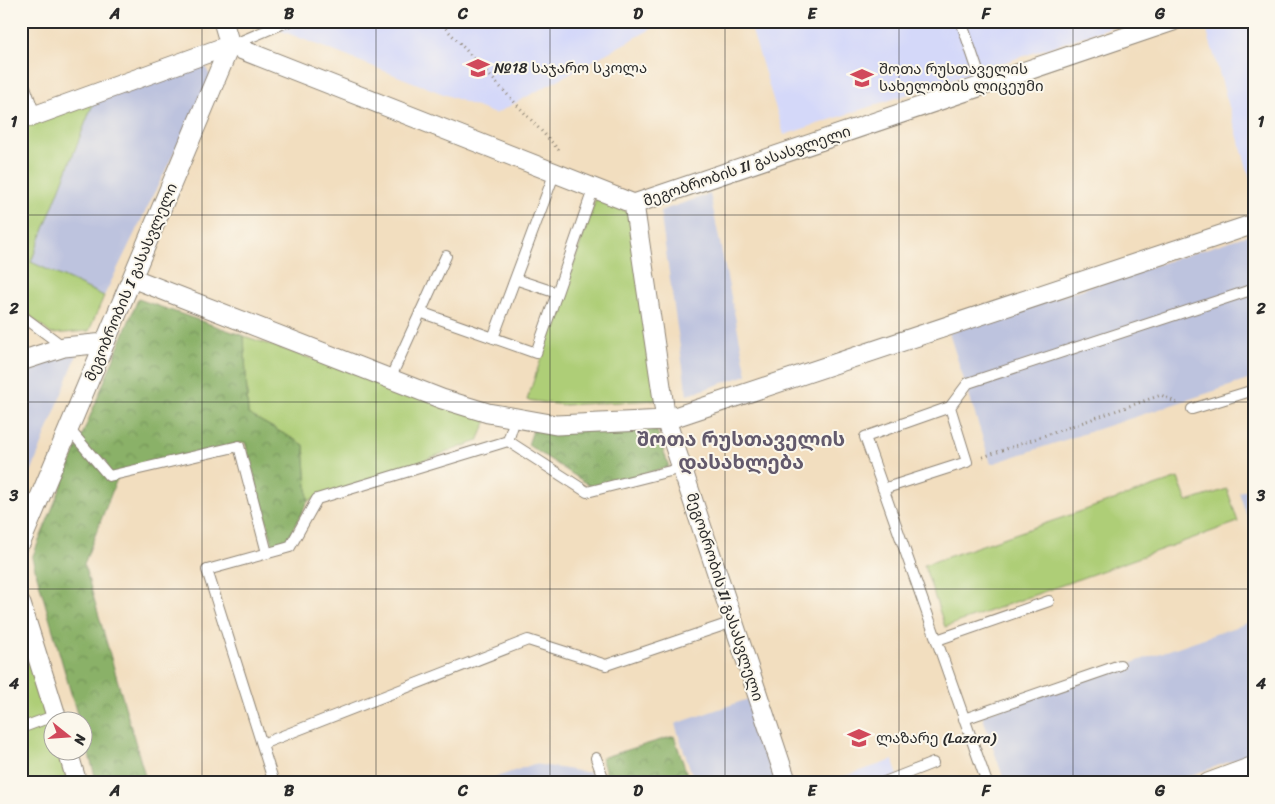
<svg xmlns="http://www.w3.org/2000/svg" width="1275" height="804" viewBox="0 0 1275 804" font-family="Sriracha,'Noto Sans Georgian',sans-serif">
	<defs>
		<pattern id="forest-crowns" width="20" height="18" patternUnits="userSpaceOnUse" patternTransform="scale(1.25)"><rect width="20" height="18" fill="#8ab168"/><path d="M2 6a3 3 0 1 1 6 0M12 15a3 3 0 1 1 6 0" fill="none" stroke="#719056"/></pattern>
	</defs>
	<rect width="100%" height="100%" fill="#fbf7ec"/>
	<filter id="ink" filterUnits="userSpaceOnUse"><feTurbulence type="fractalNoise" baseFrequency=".02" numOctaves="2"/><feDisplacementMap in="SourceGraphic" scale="10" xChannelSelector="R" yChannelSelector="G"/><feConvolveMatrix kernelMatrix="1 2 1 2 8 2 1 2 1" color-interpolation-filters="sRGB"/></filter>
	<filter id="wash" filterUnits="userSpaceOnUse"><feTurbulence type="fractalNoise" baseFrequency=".0096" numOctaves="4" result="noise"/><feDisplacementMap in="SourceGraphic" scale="20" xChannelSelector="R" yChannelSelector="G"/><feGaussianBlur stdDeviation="1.12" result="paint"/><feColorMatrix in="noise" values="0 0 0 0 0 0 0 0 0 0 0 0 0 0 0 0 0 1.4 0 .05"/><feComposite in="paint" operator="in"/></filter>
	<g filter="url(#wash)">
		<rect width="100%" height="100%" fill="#f2debf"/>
		<path fill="#d4d8f9" d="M256,21H666L495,114Z
			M749,21H1130L784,135Z
			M1204,21H1254V192Z
			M893,760L900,783H824Z"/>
		<path fill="#bdc3de" d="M203,63L211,77L104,296L31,262L94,101Z
			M710,194L747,375L687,395L660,211Z
			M1254,233V378L991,464L949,333Z
			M80,347L21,498V367Z
			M1254,487V538L1239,492Z
			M1253,621L1254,753L1169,783H1005L982,715Z
			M754,697L783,783H695L675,724Z
			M534,764L598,774L601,783H479Z"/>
		<path fill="#aece77" stroke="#6c7c51" d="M94,101L31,262L104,296L89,331L51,334L21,308V126Z
			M596,198L630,213L658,400L562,405L527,400Z
			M244,336L488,418L478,441L308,501L304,445L248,414Z
			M1178,478L1187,502L1227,489L1238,522L945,627L924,565Z
			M21,636L52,735V752H58L68,783H21Z"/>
		<path fill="url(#forest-crowns)" stroke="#5a6e4a" d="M138,299L244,336L248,414L304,445L308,501L288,539L273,545L245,442L120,471L84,564L147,783H97L83,733L82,722L79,721L32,558Z
			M534,427L656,428L669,467L592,487L528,445Z
			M674,736L690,783H610L601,758Z"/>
	</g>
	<g filter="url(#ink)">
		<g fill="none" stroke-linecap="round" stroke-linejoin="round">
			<defs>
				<path id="lane" d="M961,21L983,86
					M232,45L289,21
					M515,279L557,293
					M420,312L536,353L594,187
					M21,315L64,347
					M493,338L555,172
					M390,379L446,256
					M1192,409L1254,390
					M69,429L109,476L239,446L267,553
					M508,441L587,492L682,468
					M883,489L967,462L950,407
					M937,640L1049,601
					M964,719L1120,665
					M21,728L56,715
					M262,744L528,640L606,665L733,622
					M596,758L605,783
					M274,783L207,570L290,547L317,499L508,441L515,419
					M882,783L933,763
					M987,783L865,437L950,407L968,383L1254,289"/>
				<path id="street" d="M21,89L31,117L230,45L634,204
					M634,204L666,420L787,783
					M634,204L1173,21
					M132,278L442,399L488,413L556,425L666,420L1254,224
					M21,361L64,347L105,343
					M21,542L230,45L223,21
					M21,604L58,722
					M68,752L77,783
					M1208,783L1254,766"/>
			</defs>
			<use href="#lane" stroke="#8e8475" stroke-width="12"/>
			<use href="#street" stroke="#8e8475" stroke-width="21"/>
			<path stroke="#8e8475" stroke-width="3" stroke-dasharray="1 4" stroke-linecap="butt" d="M439,21L559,150
				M983,457L1161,395L1177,403"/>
			<use href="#lane" stroke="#fff" stroke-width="10"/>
			<use href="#street" stroke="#fff" stroke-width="19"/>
		</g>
	</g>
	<path fill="none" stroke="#2b2b2b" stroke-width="1" stroke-opacity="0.55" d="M202,21V783M376,21V783M550,21V783M725,21V783M899,21V783M1073,21V783M21,215H1254M21,402H1254M21,589H1254"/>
	<defs>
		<symbol id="school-bare" viewBox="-9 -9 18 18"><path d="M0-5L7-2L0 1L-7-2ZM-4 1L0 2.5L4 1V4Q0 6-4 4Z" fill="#d1495b" stroke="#fbf7ec" stroke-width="2.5" paint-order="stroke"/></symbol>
	</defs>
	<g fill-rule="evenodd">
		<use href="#school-bare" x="462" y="52" width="32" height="32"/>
		<use href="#school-bare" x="846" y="62" width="32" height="32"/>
		<use href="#school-bare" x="843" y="722" width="32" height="32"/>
	</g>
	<g text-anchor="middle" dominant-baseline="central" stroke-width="4" stroke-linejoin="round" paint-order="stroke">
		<g font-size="15" fill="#2b2b2b" stroke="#fbf7ec" text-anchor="start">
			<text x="494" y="68">№18 საჯარო სკოლა</text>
			<text x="879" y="69">შოთა რუსთაველის<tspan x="879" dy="17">სახელობის ლიცეუმი</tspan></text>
			<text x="876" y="738">ლაზარე (Lazara)</text>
		</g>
		<g font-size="15" fill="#2b2b2b" stroke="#fbf7ec">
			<text transform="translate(747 166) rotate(-19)">მეგობრობის II გასასვლელი</text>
			<text transform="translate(131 282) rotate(-67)">მეგობრობის I გასასვლელი</text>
			<text transform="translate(725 597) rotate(72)">მეგობრობის II გასასვლელი</text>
		</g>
		<g font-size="20" font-weight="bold" fill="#635a6c" stroke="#fbf7ec">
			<text x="741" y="439">შოთა რუსთაველის<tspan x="741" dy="23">დასახლება</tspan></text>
		</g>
	</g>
	<rect width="1275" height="804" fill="none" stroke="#fbf7ec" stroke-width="55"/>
	<g transform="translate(68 736) rotate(107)"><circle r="24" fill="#fbf7ec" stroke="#a8a59f"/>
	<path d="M0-4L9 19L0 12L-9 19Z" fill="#d1495b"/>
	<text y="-8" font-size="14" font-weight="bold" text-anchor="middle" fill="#2b2b2b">N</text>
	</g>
	<rect x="28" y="28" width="1220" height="748" fill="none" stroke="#2b2b2b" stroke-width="2"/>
	<g font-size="16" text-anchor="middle" font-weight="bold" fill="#2b2b2b">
		<text x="115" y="19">A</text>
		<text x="289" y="19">B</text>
		<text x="463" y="19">C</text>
		<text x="638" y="19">D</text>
		<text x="812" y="19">E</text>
		<text x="986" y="19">F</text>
		<text x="1160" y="19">G</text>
		<text x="14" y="127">1</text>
		<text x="1261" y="127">1</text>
		<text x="14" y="314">2</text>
		<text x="1261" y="314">2</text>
		<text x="14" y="501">3</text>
		<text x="1261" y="501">3</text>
		<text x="14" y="689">4</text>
		<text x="1261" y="689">4</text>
		<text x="115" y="796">A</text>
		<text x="289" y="796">B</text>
		<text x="463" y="796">C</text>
		<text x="638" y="796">D</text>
		<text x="812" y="796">E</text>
		<text x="986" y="796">F</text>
		<text x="1160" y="796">G</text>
	</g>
</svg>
